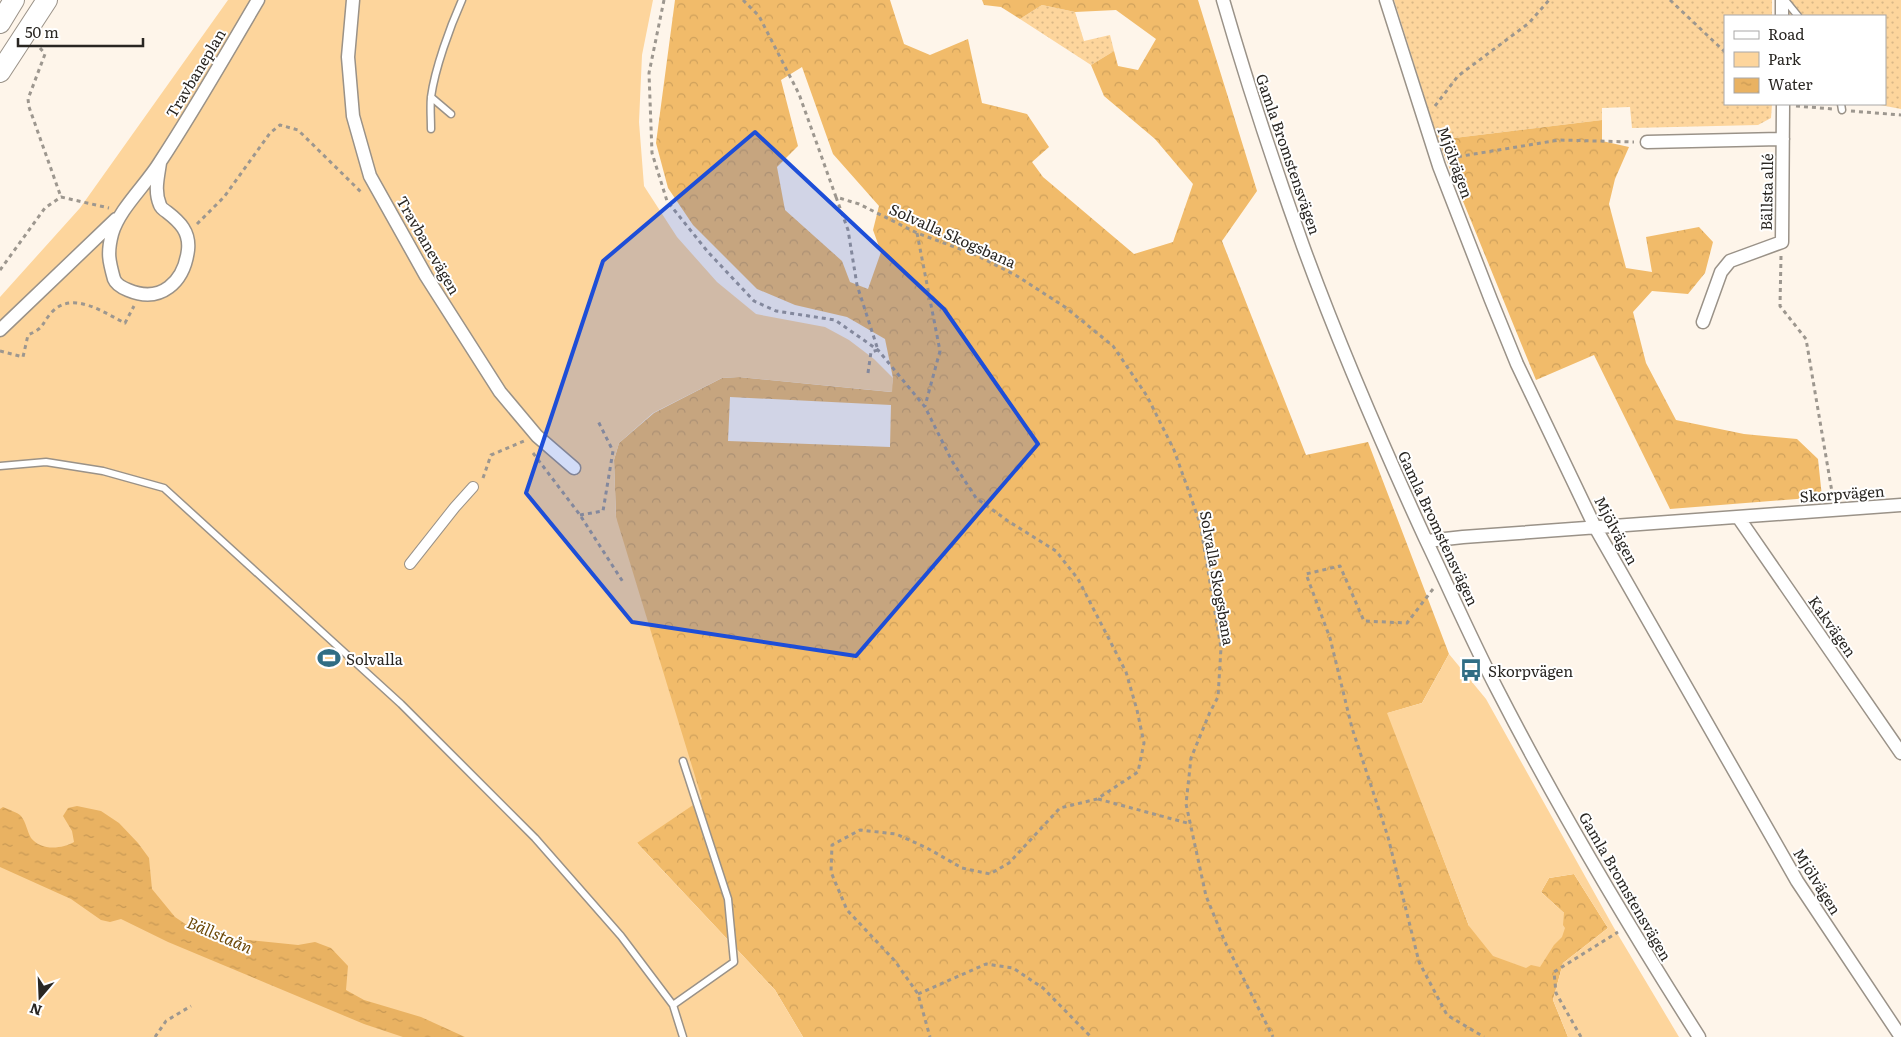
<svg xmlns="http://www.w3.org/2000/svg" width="1901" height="1037" viewBox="0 0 1901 1037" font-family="Literata,serif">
	<defs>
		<pattern id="grass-dots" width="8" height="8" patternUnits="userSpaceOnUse" patternTransform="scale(1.25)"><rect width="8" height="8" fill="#fdd59c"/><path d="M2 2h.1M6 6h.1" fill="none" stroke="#d9b786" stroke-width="1.8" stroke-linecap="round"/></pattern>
		<pattern id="forest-crowns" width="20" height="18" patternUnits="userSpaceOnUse" patternTransform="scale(1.25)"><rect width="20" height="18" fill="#f1bb6a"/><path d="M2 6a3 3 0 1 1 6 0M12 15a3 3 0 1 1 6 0" fill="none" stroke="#cfa15c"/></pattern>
		<pattern id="water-ripples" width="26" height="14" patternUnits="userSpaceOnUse" patternTransform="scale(1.25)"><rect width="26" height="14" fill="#e9b262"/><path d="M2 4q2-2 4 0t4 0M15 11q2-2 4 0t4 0" fill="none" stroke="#c89955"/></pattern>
	</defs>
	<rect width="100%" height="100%" fill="#fef5ea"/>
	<path fill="url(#grass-dots)" d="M1394,0H1772V16H1725V104H1772L1771,118L1758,125L1632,128L1630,107L1602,108V120L1438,140Z
		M1785,0H1901V109L1875,104H1885V16H1785Z
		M1042,5L1075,12L1084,41L1110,35L1114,51L1091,65L1020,19Z"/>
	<path fill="url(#forest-crowns)" fill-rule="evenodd" d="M675,0H890L904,44L930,55L968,39L982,103L1027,114L1049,147L1032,162L1043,177L1134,254L1173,242L1193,184L1155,139L1104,96L1091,65L1114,51L1118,66L1138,70L1156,39L1116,10L1075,12L1042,5L1020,19L1001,7L984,5L982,0H1198L1257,191L1222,241L1306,455L1368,442L1449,654L1422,703L1388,713L1469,926L1564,913L1541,892L1549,878L1574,874L1608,928L1563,963L1553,1000L1568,1037H803L775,990L637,843L616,517L614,460L619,443L654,413L722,378L739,377L891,392L893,378L885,339L847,317L795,305L757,289L693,225L668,188L656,143ZM802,67L833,154L879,206L873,230L881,252L868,289L850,282L842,261L785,210L777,167L798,146L781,80ZM730,397L891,405L890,447L728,441Z
		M1602,120V141L1629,147L1615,179L1609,204L1626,268L1652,272L1646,237L1699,227L1713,242L1705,273L1688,294L1652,291L1633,312L1646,363L1676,420L1744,434L1797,439L1818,459L1822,497L1670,509L1594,355L1536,380L1438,140Z"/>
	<path fill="#fdd59c" d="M228,0H653L642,55L639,122L644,186L677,237L717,282L756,314L825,327L849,340L874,359L893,378L892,392L739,377L722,378L653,413L619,443L614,460L616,517L702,799L637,843L775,990L803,1037H0V297L80,208Z
		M1449,654L1486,699L1614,928L1679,1037H1568L1553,1000L1563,963L1608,928L1574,874L1549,878L1541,892L1564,913L1563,925L1565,928L1562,937L1554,945L1540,967L1531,965L1526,968L1493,956L1469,926L1387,713L1422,703Z"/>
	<path fill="url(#water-ripples)" d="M77,806L101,811L119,823L138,843L149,858L152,889L175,917L206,938L224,945L248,940L298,945L315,942L331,948L348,966L346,990L364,1000L421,1017L465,1037H403L364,1024L168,942L121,919L110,922L101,920L71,899L0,867V809L3,807C9,810 17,812 21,816C26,822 27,831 31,838C41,851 62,849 74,842L72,831L63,816L68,808Z"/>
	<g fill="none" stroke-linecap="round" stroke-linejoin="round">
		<defs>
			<path id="service" d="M1785,0L1798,16
				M431,97L451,114
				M1841,104L1842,110
				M431,129C431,118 430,107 431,97C435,68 450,27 462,0
				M0,466L46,462L103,471L164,488L401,704L535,838L621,936L673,1005L683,1037
				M673,1005L734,962L728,899L683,761"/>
			<path id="pedestrian" d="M410,564L455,507L473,487"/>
			<path id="minor" d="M353,0L348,57L353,116L370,176L426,276L500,392L537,436L574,468
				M1223,0C1247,83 1274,165 1303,246C1339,345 1381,442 1425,538C1449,588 1471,639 1497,689C1558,808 1627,924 1699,1037
				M1386,0L1439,166L1491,300L1517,364L1595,527L1797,881L1901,1037
				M1782,0V16
				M1647,142L1783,139
				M160,163C158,177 154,191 160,205C161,208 164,210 167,212C180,222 190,232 188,250C184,282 161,304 128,290C123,288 116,284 114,279C109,261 107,253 112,234C119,209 146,185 160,162C195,109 226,54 258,0
				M1703,322L1721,272L1730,261L1782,242L1783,104
				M0,330L116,219
				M1738,517L1901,753
				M1427,541L1463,537L1901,505"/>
			<path id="primary" d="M0,23L14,0
				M0,72L47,0"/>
		</defs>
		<use href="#service" stroke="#9a9288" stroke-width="9"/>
		<use href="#pedestrian" stroke="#9a9288" stroke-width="12"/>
		<use href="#minor" stroke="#9a9288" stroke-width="15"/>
		<use href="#primary" stroke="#9a9288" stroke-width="22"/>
		<path stroke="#9d978f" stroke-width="3" stroke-dasharray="4 4" stroke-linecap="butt" d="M664,0L649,73L652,153L667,201L708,252L754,301L776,311L835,320L878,350L925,407L952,461L976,498L1008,521L1056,551L1078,579L1126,672L1137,710L1144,743L1138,772L1097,799L1060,808L1009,863L990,874L962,868L927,848L896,834L860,830L832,845L831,872L847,910L895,961L918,994L930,1037
			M743,0L759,16L799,94L836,197L859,204L917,233L976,255L1017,276L1065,307L1113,346L1147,396L1174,450L1200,523L1221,648L1218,697L1210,712L1191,758L1186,804L1206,896L1225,942L1273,1037
			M1670,0L1725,52
			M40,48L45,54L28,99L29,107L61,197
			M1435,106L1458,76L1529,23L1549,0
			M1796,106L1833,109
			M1851,111L1901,115
			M1450,158L1559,140L1634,142
			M836,197L848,230L857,285L878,350
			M197,224L224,197L270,133L280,125L298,130L361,192
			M917,233L940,351L925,406
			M1781,256L1780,306L1806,339L1833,498
			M0,270L45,208L61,197L109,208
			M0,351L23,357L28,335C46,327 40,325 52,312C73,290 104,313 125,323L134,306
			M868,373L871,352L878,350
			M533,453L580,515L623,582
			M483,478L491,455L524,441
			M580,515L603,511L613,451L597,419
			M1433,589L1407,623L1364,621L1340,566L1306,574L1330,638L1352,728L1388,837L1419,962L1447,1015L1484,1037
			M1098,799L1191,824
			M918,994L986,964L1013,968L1043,988L1091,1037
			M155,1037L166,1021L191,1006
			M1581,1037L1556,993L1554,972L1618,932"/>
		<use href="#service" stroke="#fff" stroke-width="6"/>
		<use href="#pedestrian" stroke="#fff" stroke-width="10"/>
		<use href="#minor" stroke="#fff" stroke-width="12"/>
		<use href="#primary" stroke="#fff" stroke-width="20"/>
	</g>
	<path fill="#1d4ed8" fill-opacity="0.2" stroke="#1d4ed8" stroke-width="4" stroke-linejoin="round" d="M755,132L944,309L1038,444L856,656L632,622L526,493L603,261Z"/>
	<defs>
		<symbol id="stadium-bare" viewBox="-9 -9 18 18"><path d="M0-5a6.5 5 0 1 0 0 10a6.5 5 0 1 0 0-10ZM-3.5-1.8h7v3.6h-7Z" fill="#306d84" stroke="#fff" stroke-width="2.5" paint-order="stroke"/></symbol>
		<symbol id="bus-bare" viewBox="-9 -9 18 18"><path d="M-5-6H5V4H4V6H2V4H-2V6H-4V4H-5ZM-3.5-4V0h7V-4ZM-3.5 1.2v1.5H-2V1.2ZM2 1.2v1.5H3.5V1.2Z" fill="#306d84" stroke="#fff" stroke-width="2.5" paint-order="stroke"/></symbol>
	</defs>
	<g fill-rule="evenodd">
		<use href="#stadium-bare" x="313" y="642" width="32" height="32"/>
		<use href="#bus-bare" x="1455" y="654" width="32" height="32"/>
	</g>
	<g text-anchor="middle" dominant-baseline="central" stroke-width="4" stroke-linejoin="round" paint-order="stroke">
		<g font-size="15" fill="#292622" stroke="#fff">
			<text transform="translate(195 73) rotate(-59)">Travbaneplan</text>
			<text transform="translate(1289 154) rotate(71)">Gamla Bromstensvägen</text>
			<text transform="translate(1456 162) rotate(70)">Mjölvägen</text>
			<text transform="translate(1766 192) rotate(-89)">Bällsta allé</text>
			<text transform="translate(953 235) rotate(24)">Solvalla Skogsbana</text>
			<text transform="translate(429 245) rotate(60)">Travbanevägen</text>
			<text transform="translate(1842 493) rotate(-4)">Skorpvägen</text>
			<text transform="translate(1439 528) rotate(65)">Gamla Bromstensvägen</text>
			<text transform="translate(1617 530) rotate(62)">Mjölvägen</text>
			<text transform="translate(1218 578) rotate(80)">Solvalla Skogsbana</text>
			<text transform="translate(1833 626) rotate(55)">Kakvägen</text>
			<text transform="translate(1818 881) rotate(58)">Mjölvägen</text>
			<text transform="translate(1626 886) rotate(60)">Gamla Bromstensvägen</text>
		</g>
		<g font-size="15" fill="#292622" stroke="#fff" text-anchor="start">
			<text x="346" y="658">Solvalla</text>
			<text x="1488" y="670">Skorpvägen</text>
		</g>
		<g font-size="16" font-style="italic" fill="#6d4908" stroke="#fff">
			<text transform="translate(220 934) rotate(23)">Bällstaån</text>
		</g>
	</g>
	<rect x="1724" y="15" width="162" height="90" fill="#ffffff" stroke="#a9a8a7"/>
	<rect x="1734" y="31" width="25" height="8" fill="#ffffff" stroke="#a9a8a7"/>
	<text x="1768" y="40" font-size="15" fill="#292622">Road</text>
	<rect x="1734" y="52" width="25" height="15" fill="#fdd59c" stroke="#a9a8a7"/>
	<text x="1768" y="65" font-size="15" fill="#292622">Park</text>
	<rect x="1734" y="78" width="25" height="15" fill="url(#water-ripples)" stroke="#a9a8a7"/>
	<text x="1768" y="90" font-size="15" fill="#292622">Water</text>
	<g transform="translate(40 997) rotate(199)" stroke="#ffffff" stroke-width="4" paint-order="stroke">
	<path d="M0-4L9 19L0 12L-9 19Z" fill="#292622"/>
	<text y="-8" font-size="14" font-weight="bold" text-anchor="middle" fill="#292622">N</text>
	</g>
	<path d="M18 38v8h125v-8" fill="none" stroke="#292622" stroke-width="2.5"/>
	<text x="25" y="38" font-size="15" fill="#292622" stroke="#ffffff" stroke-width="4" paint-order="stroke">50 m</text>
</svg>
